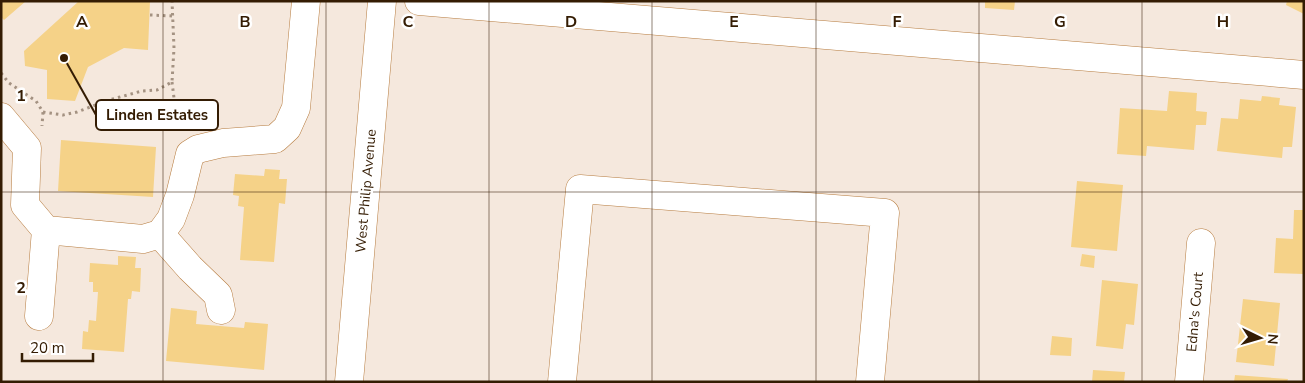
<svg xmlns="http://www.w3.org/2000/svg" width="1305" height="383" viewBox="0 0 1305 383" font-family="'Nunito Sans',sans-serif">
	<rect width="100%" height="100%" fill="#f5e8dd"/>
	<path fill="#f5d288" d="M1,1H26L4,20L1,17Z
		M79,1H150L148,50L124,48L88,67L75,101L47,99V70L25,66L24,51Z
		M985,1H1015L1014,10L985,8Z
		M1287,1H1304V14L1286,5Z
		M1169,91L1197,93L1196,111L1207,112L1206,125H1196L1194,150L1147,146L1146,156L1117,154L1120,108L1167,111Z
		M1262,96L1280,98L1279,105L1296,107L1292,147H1283L1282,158L1217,151L1221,118L1238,119L1240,99L1261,101Z
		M61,140L156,147L153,197L58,191Z
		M265,169L280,170L279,179H287L285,204L279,203L274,262L240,260L244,207L238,206L239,196L233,195L235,174L264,176Z
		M1077,181L1123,185L1117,251L1071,247Z
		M1294,210H1304V274L1274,273L1276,238L1293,239Z
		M1082,254L1095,256L1094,268L1080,266Z
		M118,256L136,257L135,268H141L140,292L132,291L131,299H128L124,352L82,349L83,331L88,332L89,320L96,321L98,292H93V282H89L90,263L118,265Z
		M1102,280L1138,284L1134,325L1126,324L1123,349L1096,346Z
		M1243,299L1280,303L1274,366L1236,362Z
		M171,308L197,311L196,324L244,328L245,322L268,324L264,370L166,361Z
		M1052,336L1072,338L1071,356L1050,355Z
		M1093,370L1125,372L1124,382H1092Z
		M1235,375L1288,379L1287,382H1234Z"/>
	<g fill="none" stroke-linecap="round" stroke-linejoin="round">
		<defs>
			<path id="minor" d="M419,1L1304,75
				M1,117L27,148L25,205L46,230L39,316
				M46,230L143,239L160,234L171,219L180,195L190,154L198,149L223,143L275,139L287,128L296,108L306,1
				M160,234L190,268L218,295L221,310
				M349,382L382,1
				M562,382L580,189L885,213L870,382
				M1189,382L1201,243"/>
		</defs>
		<use href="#minor" stroke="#b77c3f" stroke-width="29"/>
		<path stroke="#a49282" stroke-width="3" stroke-dasharray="2.5 4" stroke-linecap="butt" d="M150,15L173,16
			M1,73L9,83L36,101L43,112L42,126
			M172,82L174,98L184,127
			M43,112L63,115L77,112L109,100L142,91L157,90L172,82L174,48L172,1"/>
		<use href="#minor" stroke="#fff" stroke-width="28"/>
	</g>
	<path fill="none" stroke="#341c03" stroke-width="1" stroke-opacity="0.55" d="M163,1V382M326,1V382M489,1V382M652,1V382M816,1V382M979,1V382M1142,1V382M1,192H1304"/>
	<g text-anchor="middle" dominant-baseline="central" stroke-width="5" stroke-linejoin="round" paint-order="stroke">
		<g font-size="14" fill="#341c03" stroke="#fff">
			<text transform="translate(366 191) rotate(-85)">West Philip Avenue</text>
			<text transform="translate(1195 312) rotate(-85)">Edna's Court</text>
		</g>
	</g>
	<g font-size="16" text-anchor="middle" font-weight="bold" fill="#341c03" stroke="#fff" stroke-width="5" stroke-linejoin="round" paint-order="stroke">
		<text x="82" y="27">A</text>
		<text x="245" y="27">B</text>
		<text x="408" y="27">C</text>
		<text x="571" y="27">D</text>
		<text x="734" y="27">E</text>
		<text x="897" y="27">F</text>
		<text x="1060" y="27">G</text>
		<text x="1223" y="27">H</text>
		<text x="21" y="101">1</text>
		<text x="21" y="293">2</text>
	</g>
	<path fill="none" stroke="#341c03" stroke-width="2" d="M64 58L96 115"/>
	<circle fill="#341c03" stroke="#fff" stroke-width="2" cx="64" cy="58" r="5"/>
	<rect fill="#fff" stroke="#341c03" stroke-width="2" x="96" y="100" width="122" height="30" rx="5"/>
	<g font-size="15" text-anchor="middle" font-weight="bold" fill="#341c03">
		<text x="157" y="120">Linden Estates</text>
	</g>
	<rect width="1305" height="383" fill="none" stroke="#341c03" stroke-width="5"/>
	<g transform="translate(1260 338) rotate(95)" stroke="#ffffff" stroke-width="4" paint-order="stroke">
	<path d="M0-4L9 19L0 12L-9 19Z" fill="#341c03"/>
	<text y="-8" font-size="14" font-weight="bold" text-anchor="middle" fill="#341c03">N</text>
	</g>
	<path d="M22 353v8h71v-8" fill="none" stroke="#341c03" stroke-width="2.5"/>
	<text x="30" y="353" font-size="15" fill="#341c03" stroke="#ffffff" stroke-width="4" paint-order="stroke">20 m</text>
</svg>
